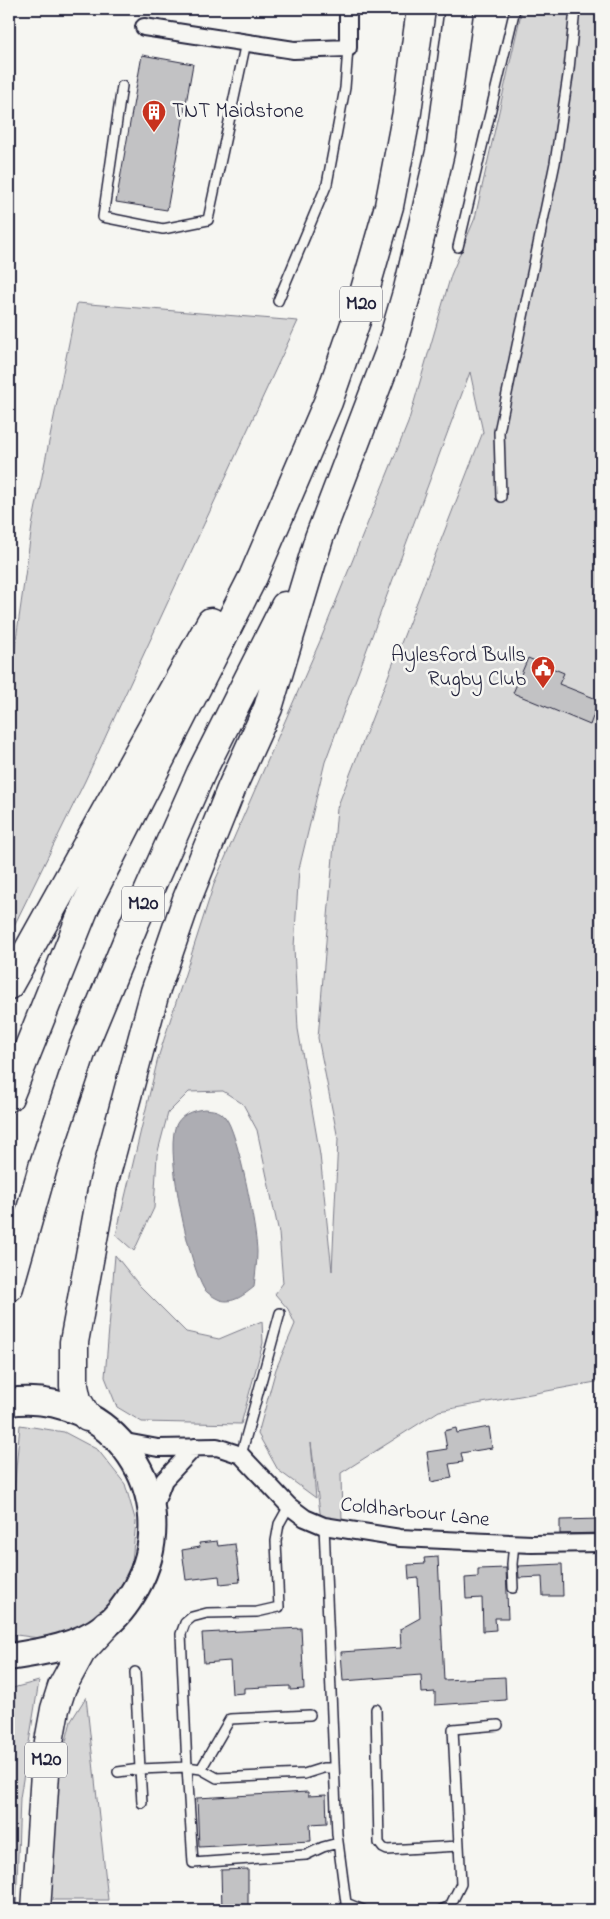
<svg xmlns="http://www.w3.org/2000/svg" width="610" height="1919" viewBox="0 0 610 1919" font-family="'Indie Flower',sans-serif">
	<rect width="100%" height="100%" fill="#f6f6f2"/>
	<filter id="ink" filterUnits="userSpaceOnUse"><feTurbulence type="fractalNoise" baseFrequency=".02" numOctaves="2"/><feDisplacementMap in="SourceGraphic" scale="10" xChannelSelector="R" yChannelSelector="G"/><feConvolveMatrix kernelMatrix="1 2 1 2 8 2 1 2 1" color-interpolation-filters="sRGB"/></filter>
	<g filter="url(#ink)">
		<path fill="#d7d7d7" stroke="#7c7c89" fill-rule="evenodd" d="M522,9H601V1381L439,1411L341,1473L342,1523L321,1520L311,1443L316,1498L278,1470L258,1434L276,1369L295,1324L288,1309L275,1294L283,1283L279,1233L257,1130L243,1104L223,1091L189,1092L168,1113L157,1155L154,1208L134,1251L116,1235L158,1058L215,881L320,641L408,423L451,275L475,218ZM470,372L483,432L337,808L318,1038L338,1139L332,1271L320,1155L298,1029L294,947L299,869L325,762Z
			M77,303L298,321L85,781L9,936V689L32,526Z
			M115,1255L139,1285L186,1332L219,1339L262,1321L263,1343L241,1424L142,1422L117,1407L105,1377Z
			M20,1425L64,1432L98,1450L125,1484L136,1522L132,1561L125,1582L108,1608L79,1629L46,1639L9,1634V1545Z
			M39,1681L20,1798L16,1910H9V1689Z
			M86,1697L108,1900H51L58,1773L71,1721Z"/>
		<path fill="#adadb3" stroke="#757583" d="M205,1109C213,1110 220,1110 225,1117C238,1131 257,1231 257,1252C257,1264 255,1276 254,1287C244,1295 233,1304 220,1300C215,1298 207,1293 204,1289C189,1264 166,1156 175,1128C179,1115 192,1110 205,1109Z"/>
		<path fill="#c2c2c4" stroke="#22223b" d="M142,55L193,64L167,210L116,202Z
			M528,658L564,673L559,684L599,700L590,725L513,693Z
			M489,1427L492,1448L461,1453L463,1462L449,1464L452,1478L431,1482L427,1452L447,1449L444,1431L456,1428L457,1433Z
			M601,1519V1533L560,1534V1520Z
			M217,1541L218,1546L235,1544L240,1582L220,1584L219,1576L186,1580L182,1550L200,1547L199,1543Z
			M438,1557L444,1680L505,1677L506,1700L435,1705V1692L422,1693L421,1675L343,1681L341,1652L401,1648L400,1629L420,1618L418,1578L409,1579L408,1565L425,1564L424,1558Z
			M562,1564L563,1596H543L542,1577L519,1578L518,1566Z
			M506,1568L508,1618H495L496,1630L483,1631L482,1598L466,1599L465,1578L478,1577V1569Z
			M301,1628L304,1689L290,1690V1686L244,1688V1693L232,1694L230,1661L204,1663L202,1633Z
			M308,1792V1796L326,1795L327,1823L310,1824L311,1841L199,1847L197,1798Z
			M248,1869V1910H222L221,1870Z"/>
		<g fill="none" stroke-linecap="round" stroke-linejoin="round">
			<defs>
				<path id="service" d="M122,86L103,217L163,229L208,220L246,42
					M458,247L515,9
					M278,301L327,184L345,88L348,48
					M501,497L499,432L555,163L569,69L575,9
					M241,1455L280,1313
					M324,1526L337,1834L346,1903
					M513,1588L512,1564L514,1543
					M135,1672L140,1769L187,1767L181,1634L185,1623L192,1617L207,1613L257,1612L279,1607L276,1541L279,1524L289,1506
					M376,1709L379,1843L383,1848L387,1850L459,1846
					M310,1715L230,1719L201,1769L217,1778L304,1774L323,1768H333
					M201,1769L187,1767L193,1863L306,1855L323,1847L338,1843
					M118,1772L140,1769L142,1803
					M346,1903L363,1910
					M441,1910L450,1906L461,1884L453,1729L498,1725"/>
				<path id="minor" d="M144,27L294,50L348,48V9
					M120,1441L158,1448L217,1447L241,1455L289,1506L305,1518L324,1526L400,1538L532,1544L601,1543
					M153,1509L164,1480L195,1447"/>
				<path id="primary" d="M9,1402C112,1388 187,1496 136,1588C128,1602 119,1616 105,1626C77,1647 42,1652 9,1657"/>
				<path id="motorway" d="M9,985L211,622
					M9,1097L85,907L253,577L328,402L356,321L389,206L407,112L421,9
					M9,1287L43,1167L82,1050L135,922L201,773L285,606
					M87,1417L77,1400L74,1386V1342L103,1185L155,992L187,899L232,787L268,708L319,538L390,351L408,289L440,152L459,9
					M36,1910L46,1758L55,1709L62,1687L81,1652L106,1625"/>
			</defs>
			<use href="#service" stroke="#22223b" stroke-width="12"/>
			<use href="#minor" stroke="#22223b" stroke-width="20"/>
			<use href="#primary" stroke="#22223b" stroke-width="30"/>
			<use href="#motorway" stroke="#22223b" stroke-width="31"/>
			<use href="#service" stroke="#f6f6f2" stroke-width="9"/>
			<use href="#minor" stroke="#f6f6f2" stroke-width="16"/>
			<use href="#primary" stroke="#f6f6f2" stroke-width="26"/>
			<use href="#motorway" stroke="#f6f6f2" stroke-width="28"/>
		</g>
	</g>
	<defs>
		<symbol id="building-pin" viewBox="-11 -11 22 30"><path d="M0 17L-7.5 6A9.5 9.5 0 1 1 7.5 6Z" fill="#c8321e" stroke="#f6f6f2"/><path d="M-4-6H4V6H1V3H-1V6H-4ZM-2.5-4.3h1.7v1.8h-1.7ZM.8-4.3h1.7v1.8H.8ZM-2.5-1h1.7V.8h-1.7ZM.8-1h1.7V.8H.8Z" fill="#fff"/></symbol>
		<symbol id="civic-pin" viewBox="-11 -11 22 30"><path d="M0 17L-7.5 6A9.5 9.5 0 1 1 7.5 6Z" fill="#c8321e" stroke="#f6f6f2"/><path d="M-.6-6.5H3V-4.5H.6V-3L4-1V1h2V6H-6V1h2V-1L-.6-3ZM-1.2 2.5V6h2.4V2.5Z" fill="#fff"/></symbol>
	</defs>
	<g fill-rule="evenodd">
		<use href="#building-pin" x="140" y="98" width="28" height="38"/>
		<use href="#civic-pin" x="529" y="654" width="28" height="38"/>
	</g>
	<g text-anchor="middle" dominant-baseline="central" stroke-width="5" stroke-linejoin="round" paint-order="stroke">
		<g fill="#f6f6f2" stroke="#626272" stroke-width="1">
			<rect x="340" y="286.5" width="42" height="35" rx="4"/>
			<rect x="122" y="886.5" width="42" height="35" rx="4"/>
			<rect x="25" y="1742.5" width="42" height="35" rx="4"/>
		</g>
		<g font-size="20" font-weight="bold" fill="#22223b">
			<text x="361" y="304">M20</text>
			<text x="143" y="904">M20</text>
			<text x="46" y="1760">M20</text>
		</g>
		<g font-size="21" fill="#22223b" stroke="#f6f6f2" text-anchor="start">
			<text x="172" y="112">TNT Maidstone</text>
			<text x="526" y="656" text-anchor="end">Aylesford Bulls<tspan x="526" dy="24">Rugby Club</tspan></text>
		</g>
		<g font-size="21" fill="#22223b" stroke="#f6f6f2">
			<text transform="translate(415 1513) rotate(6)">Coldharbour Lane</text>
		</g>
	</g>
	<rect width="610" height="1919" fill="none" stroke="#f6f6f2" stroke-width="30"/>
	<rect x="15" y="15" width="580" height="1889" fill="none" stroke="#22223b" stroke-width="2" filter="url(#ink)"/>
</svg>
